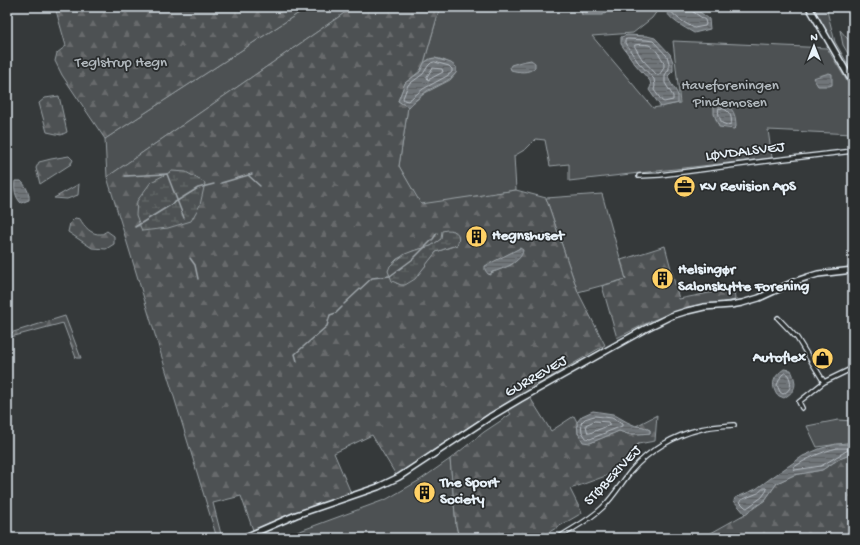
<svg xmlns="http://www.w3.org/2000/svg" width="860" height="545" viewBox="0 0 860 545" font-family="'Gochi Hand',sans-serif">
	<defs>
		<pattern id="forest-firs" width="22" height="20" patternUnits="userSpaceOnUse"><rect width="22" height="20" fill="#4d5152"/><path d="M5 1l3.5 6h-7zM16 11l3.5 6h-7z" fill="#676a6c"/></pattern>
		<pattern id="wetland-marsh" width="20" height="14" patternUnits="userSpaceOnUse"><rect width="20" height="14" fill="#4d5152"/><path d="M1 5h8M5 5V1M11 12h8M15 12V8" fill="none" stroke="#676a6c"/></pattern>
		<pattern id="water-rules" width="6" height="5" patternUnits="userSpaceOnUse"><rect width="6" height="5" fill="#707579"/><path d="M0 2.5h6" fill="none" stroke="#5b5e62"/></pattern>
	</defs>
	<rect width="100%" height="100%" fill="#35393a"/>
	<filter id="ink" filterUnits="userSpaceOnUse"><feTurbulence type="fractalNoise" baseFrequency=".025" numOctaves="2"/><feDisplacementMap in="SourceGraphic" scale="8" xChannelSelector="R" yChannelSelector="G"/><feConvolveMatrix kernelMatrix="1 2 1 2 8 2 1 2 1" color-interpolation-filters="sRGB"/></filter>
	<g filter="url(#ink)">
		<path fill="#4d5152" stroke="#9aa1a5" d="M308,7H353L107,177L105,139Z
			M440,7H660L652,18L633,33L592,36L653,108L680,103L673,41L827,48L853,91V134L768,130L772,158L569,181V164L550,166L545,140L536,139L526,149L514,156L516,190L421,205L399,166L408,107L425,93L450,80L456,73V67C450,62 436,56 430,59C427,60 426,62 424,63Z
			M813,7H826L835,42L853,73V77L823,26Z
			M602,194L626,279L578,292L546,198Z
			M838,420L853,421V442L817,447L807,426Z
			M450,459L456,525L459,538H281L387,499L420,480Z"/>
		<path fill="url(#forest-firs)" stroke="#9aa1a5" fill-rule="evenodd" d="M55,7H308L105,139L62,75L55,61L57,53L66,46Z
			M353,7H440L424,63L420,71L405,83L398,101L408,107L399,166L421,204L516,190L546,198L578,292L605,345L493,411L396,475L372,435L334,453L351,493L253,530L241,496L213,503L222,538H217L107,177ZM441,239L457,245L436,252L421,271L404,285L396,283L390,266L397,259L413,251L431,246ZM519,249L518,259L511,265L491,273L486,266Z
			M840,30L853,45V62L843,45Z
			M59,96L67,132L61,135L47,132L39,103L45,98Z
			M69,156L73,160L71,164L40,184L36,168L39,162L51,159Z
			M79,184L78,195L67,199L54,198Z
			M75,218L80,219C84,226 91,235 101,234C103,234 105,232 107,231L114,236V244L106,249L92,248L68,232L70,223Z
			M665,246L679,299L734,288L735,300L680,310L651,321L617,338L602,286L626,279L621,260Z
			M65,316L81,358H76L63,323L7,338V334Z
			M529,396L551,431L574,416L577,422L578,434L590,443L619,431L628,434L650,433V430L643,427L636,426L657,415L655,441L638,444L614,473L570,489L582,513L539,538H459L456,525L450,459L484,432L511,414L507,409Z
			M853,454V538H702L745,514L765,500L777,483L794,475L822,470L839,459Z"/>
		<path fill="url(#wetland-marsh)" stroke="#9aa1a5" d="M172,171L186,172L205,183L200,205L191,221L168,228L142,231L136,215L137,201L151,182Z
			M447,230C458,230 461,236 457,245L450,247L436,252L415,279L405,285H401L392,281L388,271L390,266L392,264L405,254L413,251L431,246L441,239L442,231Z"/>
		<path fill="url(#water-rules)" stroke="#a0a7ac" d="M605,7L607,10L606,13L602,15H582L581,11L594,8Z
			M667,7C688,7 692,5 709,19L710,29L694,33C684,27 669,20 665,9Z
			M627,35L647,36L655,38L670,54L673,62V71L668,76C670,85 676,88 678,96C678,98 678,101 678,103L661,107L649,90L651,86L650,81L635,64L621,44V37Z
			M435,58L451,63L456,67V73C449,82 437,85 427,91C420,96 414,102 408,107L398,101L405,83L420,72L424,63L430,59Z
			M531,60L535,63V67C529,74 518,72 511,70L510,67L511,65L521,62Z
			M829,73L832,74V85L829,86H818L813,78Z
			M714,104C731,102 736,112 736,127L734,129L719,127L714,114Z
			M15,181H21C26,186 30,193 29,200L21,203C15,197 14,189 15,181Z
			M520,248L523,250C522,262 503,269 492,272L491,273V275L488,274L485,270V266Z
			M784,369L791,370C797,384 797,390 784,398L777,395C770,384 774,376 784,369Z
			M593,411L613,414L627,422L636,426L643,427L650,430V433L640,434H628L619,431L590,443L583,442L578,433L577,422L582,416Z
			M836,444H853V454L839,459L822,470L794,475L777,483L765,500L745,514L734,501L735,498L756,489L771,478L803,456L819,449Z"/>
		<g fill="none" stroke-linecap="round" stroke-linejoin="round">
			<path stroke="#b8bfc5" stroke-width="1" d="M669,7C671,16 687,24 694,28L705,26L706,24L705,20L692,11L691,7
				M628,39L646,40L653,41L667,56L669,63V69L665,75V83L673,96V100L664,102L662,101L654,90L655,86L654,79L638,62L625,43V40Z
				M635,45C639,44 644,44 649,45C654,47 665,60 664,66C664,69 661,72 659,75H657L642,59L635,47Z
				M435,62L449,66L452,69V72L447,76L423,89L408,101L404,100L403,98L408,85L423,74L428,66L431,63Z
				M433,68L442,69L443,72L428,80L427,77Z
				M719,108C728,108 733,116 731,124L727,125L722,123C720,119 717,112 719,108Z
				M785,373L788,375C792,383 792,390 783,394L780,392L777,385L781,376Z
				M595,416L612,418L622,424V426L590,439L586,438L582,432L581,423L585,419Z
				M595,421L608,422L610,425L590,433H588L587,430L586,425Z
				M837,448H847L848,450L821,466L795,470L794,469V467C808,458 821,452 837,448Z
				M764,488H766L767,490L762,497L747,508L745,507L740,502L741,500L758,493Z"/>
			<path stroke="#a0a7ac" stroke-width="1.5" d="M248,175L260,186
				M125,176L167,174L184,218
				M221,183L252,174
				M135,227L198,188L214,184
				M433,239L437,233
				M190,258L195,265L198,279
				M344,304L372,278L390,276L413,259L432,240
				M297,361L295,354L327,326L330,315L336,313L342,307"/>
			<defs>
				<path id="street" d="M639,176L660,175L767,161L853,151
					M778,318L797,338L824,382
					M802,408L799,402L824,382L853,368
					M558,538C573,528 590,520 603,507C614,496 622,482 631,471C649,450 675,435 701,429C712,426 723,426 734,425"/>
				<path id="secondary" d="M809,7L853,83
					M243,538L296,515L378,487L399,477L490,417L520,399L645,329L671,316L687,311L704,307L731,305L742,303L759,298L796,281L808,277L818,274L853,270"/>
			</defs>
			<use href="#street" stroke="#e8f1f8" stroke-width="6"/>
			<use href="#secondary" stroke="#e8f1f8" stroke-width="8"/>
			<use href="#street" stroke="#2a2d2e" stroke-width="3.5"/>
			<use href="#secondary" stroke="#2a2d2e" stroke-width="5"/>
		</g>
	</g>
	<defs>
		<symbol id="office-disc" viewBox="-11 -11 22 22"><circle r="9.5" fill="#ffd166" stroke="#2a2d2e"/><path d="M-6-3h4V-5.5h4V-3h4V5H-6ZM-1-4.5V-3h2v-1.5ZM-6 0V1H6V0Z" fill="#111"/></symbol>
		<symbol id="building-disc" viewBox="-11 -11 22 22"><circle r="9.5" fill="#ffd166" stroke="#2a2d2e"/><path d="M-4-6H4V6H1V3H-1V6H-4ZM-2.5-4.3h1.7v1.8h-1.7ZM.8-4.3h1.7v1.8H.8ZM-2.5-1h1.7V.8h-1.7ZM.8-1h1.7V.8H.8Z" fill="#111"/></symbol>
		<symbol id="shop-disc" viewBox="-11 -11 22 22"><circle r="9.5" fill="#ffd166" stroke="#2a2d2e"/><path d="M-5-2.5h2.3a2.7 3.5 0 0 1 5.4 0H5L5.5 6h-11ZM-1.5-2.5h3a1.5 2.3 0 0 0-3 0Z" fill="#111"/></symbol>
	</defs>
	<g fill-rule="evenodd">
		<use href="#office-disc" x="672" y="174" width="25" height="25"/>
		<use href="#building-disc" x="464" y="224" width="25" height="25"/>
		<use href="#building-disc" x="650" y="266" width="25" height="25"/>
		<use href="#shop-disc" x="810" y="346" width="25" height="25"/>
		<use href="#building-disc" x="412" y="480" width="25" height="25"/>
	</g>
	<g text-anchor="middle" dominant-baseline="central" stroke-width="3.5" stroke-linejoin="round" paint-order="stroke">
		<g font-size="15" fill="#b2b9be" stroke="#2a2d2e">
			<text x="121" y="63">Teglstrup Hegn</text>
			<text x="730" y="86">Haveforeningen<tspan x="730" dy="17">Pindemosen</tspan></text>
		</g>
		<g font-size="15" fill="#e8f1f8" stroke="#2a2d2e">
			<text transform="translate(745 152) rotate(-7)">LØVDALSVEJ</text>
			<text transform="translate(536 377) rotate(-30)">GURREVEJ</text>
			<text transform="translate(613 476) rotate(-47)">STØBERIVEJ</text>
		</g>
		<g font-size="15" font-weight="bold" fill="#e8f1f8" stroke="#2a2d2e" text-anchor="start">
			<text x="700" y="187">KV Revision ApS</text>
			<text x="492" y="236">Hegnshuset</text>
			<text x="678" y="270">Helsingør<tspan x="678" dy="17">Salonskytte Forening</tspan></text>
			<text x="806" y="358" text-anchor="end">Autoflex</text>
			<text x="440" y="483">The Sport<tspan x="440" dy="17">Society</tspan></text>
		</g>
	</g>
	<rect width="860" height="545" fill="none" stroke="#2a2d2e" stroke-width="24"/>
	<rect x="12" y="12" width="836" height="521" fill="none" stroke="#e8f1f8" stroke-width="1.5" filter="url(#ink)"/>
	<g transform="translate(814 46)" stroke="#2a2d2e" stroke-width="3" paint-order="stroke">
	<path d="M0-3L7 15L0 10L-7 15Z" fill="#e8f1f8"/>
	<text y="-6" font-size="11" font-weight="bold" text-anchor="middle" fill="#e8f1f8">N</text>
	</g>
</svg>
